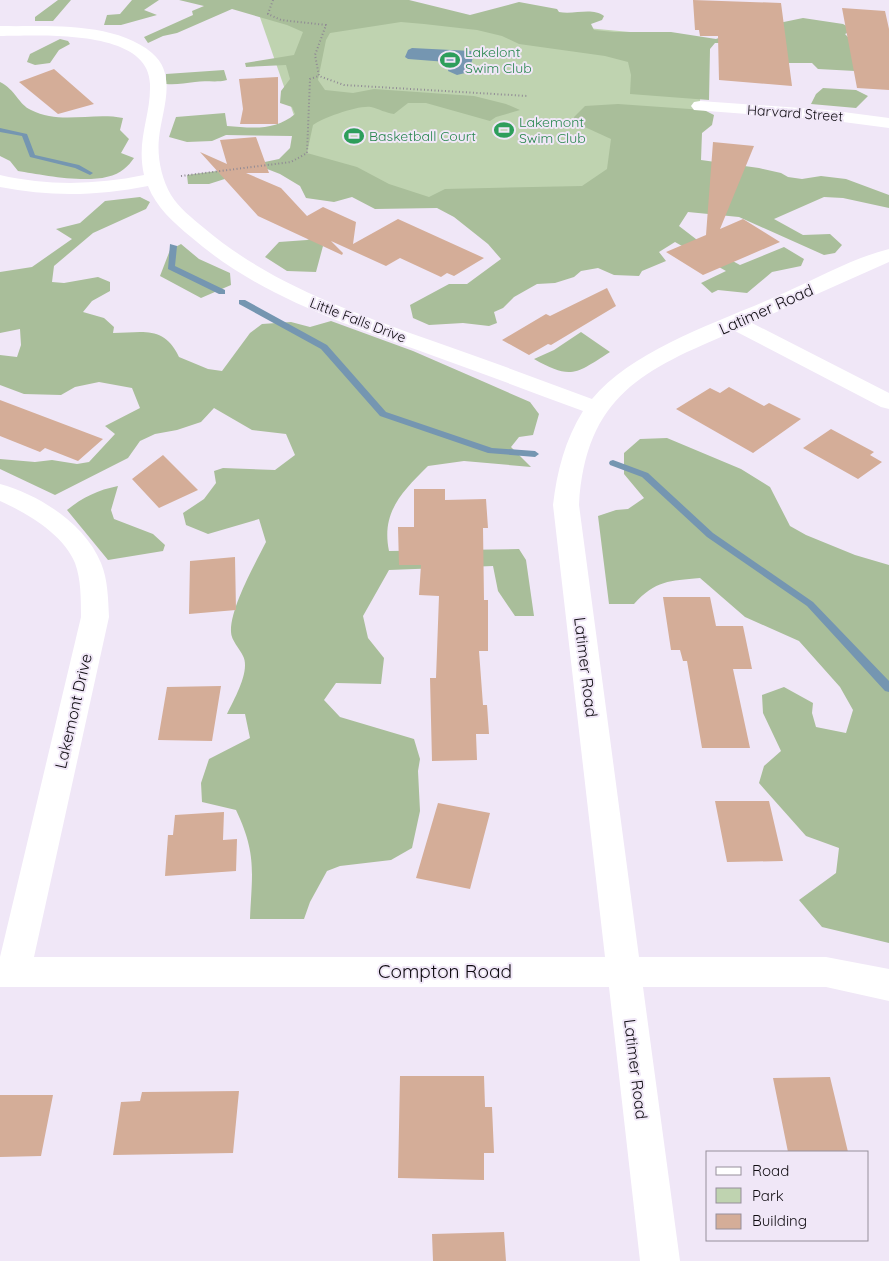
<svg xmlns="http://www.w3.org/2000/svg" width="889" height="1261" viewBox="0 0 889 1261" font-family="Quicksand,sans-serif">
	<rect width="100%" height="100%" fill="#f0e7f7"/>
	<path fill="#bfd3b0" d="M254,0L445,15L706,39L692,183L575,238L352,181L307,153Z"/>
	<path fill="#a9be9a" d="M58,0H71L53,21H35V17Z
		M132,0H159L144,10L157,15L121,25H104L107,15L120,14Z
		M179,0H409L470,15L519,2L557,9L559,12C574,15 592,7 604,16L602,20L591,24L594,30L614,32H671L716,39L731,33L803,18L843,24L854,30L845,34L850,39L855,71L818,69L812,63H789L783,67L730,43H715L710,49L709,100L630,94L631,75L628,62L605,56L519,44L502,36L477,30L424,24L401,22L330,33L326,40L318,80L325,90L353,93L374,89L474,96L506,104L520,110L496,117L490,121L426,103H408L394,114C386,113 379,109 371,107C358,105 323,118 313,125L307,153L357,167L389,184L429,197L445,189L582,186L607,169L611,139L576,123L574,117L585,106L618,104L704,110L714,115L712,125L702,133L701,160L759,168L781,173L788,177L802,179L821,176L846,179L889,195V208L843,198L824,197L774,219L803,235L830,234L842,245L835,253L824,255L739,217L688,212L679,226L705,246L740,265L784,247L804,259L801,266L772,272L747,293L718,290L712,293L701,283L726,271L675,242L659,252L666,261L642,271L639,276L614,275L598,268L581,271L574,277L555,283L537,284L514,297L503,308L494,312L497,323L489,326L463,323L429,325L413,318L410,305L449,284H467L501,259L488,244L454,217L437,208L375,209L352,197L334,202L306,198L300,186L280,174L262,167L209,184H188L187,175L232,169L279,159L290,148L292,136L226,135L212,141L187,142L169,137L176,117L225,113L227,126C252,128 275,131 295,114L292,107L280,103L281,91L290,79L286,65L246,67L245,63L294,55L303,32L287,25L232,9L177,33L163,36L148,43L144,37L193,15L192,11L204,6Z
		M60,39L68,41L70,44L59,50L50,63L35,65L27,62L30,54Z
		M224,70L227,80C216,83 206,80 195,82C185,83 176,85 166,84V74Z
		M0,82C16,90 18,104 31,110C60,125 92,112 123,118L120,130L129,139L121,153L134,158C131,162 128,166 124,169C103,188 44,175 18,171L10,161L0,156Z
		M823,88L856,90L868,96L856,108L811,104L816,94Z
		M140,197L150,202L146,209L93,233L54,266L52,282L64,283L98,277L110,282V291L92,301L83,312L104,318L114,327L113,333C143,333 164,325 179,357L208,369L222,371L250,333L262,324L291,322L310,327L331,321L413,351L482,381L530,402L539,414L533,435L519,437L511,447L531,467L464,461L428,466C402,492 381,512 389,551L519,549L526,560L534,616H515L498,591L493,566L389,570L363,616L368,638L384,658L381,684L336,683L324,700L340,717L414,739L420,759L418,771L420,811L412,848L391,860L340,866L327,871L310,902L304,919H250C252,873 257,854 236,810L202,802L201,783L209,759L250,738L245,714H227C233,701 251,671 243,656C240,649 231,640 231,632C230,608 255,564 266,542L259,519L208,534L186,525L183,513L204,499L216,483L214,471L223,468L275,470L295,455L286,434L252,430L214,408L201,422L177,430L155,434L140,441L128,458L55,495L0,469V459L35,462L52,460L77,464L89,462L115,434L105,426L140,408L132,388L99,382L75,387L61,395L24,394L0,385V355L17,357L21,345L20,329L0,333V272L32,267L72,239L56,229L80,223L105,201Z
		M315,237L323,246L316,272L287,271L265,257L279,242L307,240Z
		M181,244L199,259L230,273L231,285L201,298L160,276L170,250Z
		M581,332L610,352C576,374 571,380 534,359L554,350Z
		M667,438L741,469L770,487L790,526L806,535L855,555L889,565V943L822,927L799,900L836,873L839,848L806,836L759,783L764,766L781,751L763,713L762,695L784,687L813,703L812,713L816,727L846,733L853,710L840,687L799,641L745,617L700,578C669,581 656,580 634,604H609L598,516L616,510L628,509L644,498L624,474V453L640,439Z
		M118,486L111,510L114,519L153,534L165,545L163,551L108,560L67,510C83,497 98,490 118,486Z"/>
	<path fill="#7596b1" d="M412,48L471,51L474,53L469,72L457,75L448,71L450,64L447,62L408,59L405,57L408,50Z"/>
	<g fill="none" stroke-linecap="round" stroke-linejoin="round">
		<path fill="#7596b1" fill-rule="evenodd" d="M0,128L27,134L35,155L79,165L93,173L90,175L75,168L30,157L22,136L0,132Z
			M170,244L177,246L175,266L225,290V294H219L168,269Z
			M239,300H245L327,345L386,412L492,448L535,451L539,454L535,457L488,453L380,416L321,349L239,304Z
			M613,460L648,473L713,533L813,602L889,681V692L885,691L807,606L707,537L642,477L610,465L609,463L610,461Z"/>
	</g>
	<path fill="#d4ad98" d="M693,0L781,3L792,86L719,80L718,36H700L699,30H695Z
		M842,8L885,11L889,29V90L857,88Z
		M54,69L94,104L58,114L19,82Z
		M278,77V124H240L243,109L239,79Z
		M256,137L269,173H246L281,188L307,216L323,207L356,222L353,244L398,219L484,258L454,276L447,273L441,277L400,258L386,266L331,241L343,253L342,255L258,216L200,152L227,164L220,140Z
		M713,142L754,146L720,229L743,219L780,242L703,275L666,252L706,235Z
		M607,288L616,306L551,345L548,344L529,355L502,340L546,314L550,316Z
		M729,387L764,406L769,403L801,419L753,453L676,409L710,388L720,393Z
		M0,400L103,439L78,461L45,448L40,452L0,436Z
		M831,429L874,452L870,455L882,462L858,479L803,448Z
		M163,455L198,490L159,508L132,479Z
		M414,489H445V500L486,499L488,528H483L484,600H488V651H479L483,705H487L489,734H476L477,760L432,761L430,678H436L439,596L419,595L421,565H399L398,527H414Z
		M235,557L236,610L189,614L190,561Z
		M663,597H710L716,626H743L752,669H733L750,748H702L687,661H683L680,650H671Z
		M221,686L212,741L158,740L167,687Z
		M715,801H769L783,861L727,862Z
		M438,803L490,813L470,889L416,878Z
		M224,812L223,840L237,839L236,871L165,876L168,835H173L175,815Z
		M400,1076H484L485,1107H492L494,1153H484V1180L398,1178Z
		M830,1077L848,1152H788L773,1078Z
		M239,1091L233,1153L113,1155L121,1102L140,1101L142,1092Z
		M0,1095H53L41,1156L0,1157Z
		M504,1232L506,1261H433L432,1234Z"/>
	<g fill="none" stroke-linecap="round" stroke-linejoin="round">
		<path stroke="#8f8994" stroke-width="2" stroke-dasharray="1 2.5" stroke-linecap="butt" d="M273,0L268,14L281,20L326,25L315,55L319,76L344,85L528,96
			M181,176L291,162L307,153L310,79L319,76"/>
		<path fill="#fff" fill-rule="evenodd" d="M0,26C46,27 114,21 152,53C178,75 162,110 159,138C157,156 161,178 171,195C179,208 192,218 204,228C270,284 350,311 430,340C485,359 538,379 592,399C634,348 724,320 784,293C818,278 853,258 889,249V262L752,323L889,393V409L881,407L735,331C643,370 586,395 579,505L639,957H826L889,969V1001L826,987H643L680,1261H640L609,987H0V957L81,617C81,599 81,579 75,563C63,534 27,513 0,501V484C40,495 85,524 101,563C108,580 108,599 109,617L34,957H605L553,505C557,471 565,440 583,411C532,392 481,373 431,355C346,324 260,297 191,237C174,223 156,207 148,186C98,196 50,197 0,187V175C48,186 96,185 144,175C136,139 151,117 150,84C149,28 38,36 0,36Z
			M700,101L828,110L889,118V128L828,120L694,110L691,106L694,102Z"/>
	</g>
	<defs>
		<symbol id="stadium-bare" viewBox="-9 -9 18 18"><path d="M0-5a6.5 5 0 1 0 0 10a6.5 5 0 1 0 0-10ZM-3.5-1.8h7v3.6h-7Z" fill="#2e9e5b" stroke="#f0e7f7" stroke-width="2.5" paint-order="stroke"/></symbol>
	</defs>
	<g fill-rule="evenodd">
		<use href="#stadium-bare" x="436" y="46" width="28" height="28"/>
		<use href="#stadium-bare" x="490" y="116" width="28" height="28"/>
		<use href="#stadium-bare" x="340" y="122" width="28" height="28"/>
	</g>
	<g text-anchor="middle" dominant-baseline="central" stroke-width="4" stroke-linejoin="round" paint-order="stroke">
		<g font-size="14" fill="#27864d" stroke="#f0e7f7" text-anchor="start">
			<text x="465" y="52">Lakelont<tspan x="465" dy="16">Swim Club</tspan></text>
			<text x="519" y="122">Lakemont<tspan x="519" dy="16">Swim Club</tspan></text>
			<text x="369" y="136">Basketball Court</text>
		</g>
		<g font-size="14" fill="#0e0b10" stroke="#f0e7f7">
			<text transform="translate(795 113) rotate(4)">Harvard Street</text>
			<text transform="translate(358 320) rotate(21)">Little Falls Drive</text>
		</g>
		<g font-size="16" fill="#0e0b10" stroke="#f0e7f7">
			<text transform="translate(766 309) rotate(-24)">Latimer Road</text>
			<text transform="translate(586 667) rotate(83)">Latimer Road</text>
			<text transform="translate(73 711) rotate(-77)">Lakemont Drive</text>
			<text transform="translate(636 1069) rotate(83)">Latimer Road</text>
		</g>
		<g font-size="19" fill="#0e0b10" stroke="#f0e7f7">
			<text x="445" y="971">Compton Road</text>
		</g>
	</g>
	<rect x="706" y="1151" width="162" height="90" fill="#f0e7f7" stroke="#968f9b"/>
	<rect x="716" y="1167" width="25" height="8" fill="#ffffff" stroke="#968f9b"/>
	<text x="752" y="1176" font-size="15" fill="#0e0b10">Road</text>
	<rect x="716" y="1188" width="25" height="15" fill="#bfd3b0" stroke="#968f9b"/>
	<text x="752" y="1201" font-size="15" fill="#0e0b10">Park</text>
	<rect x="716" y="1214" width="25" height="15" fill="#d4ad98" stroke="#968f9b"/>
	<text x="752" y="1226" font-size="15" fill="#0e0b10">Building</text>
</svg>
